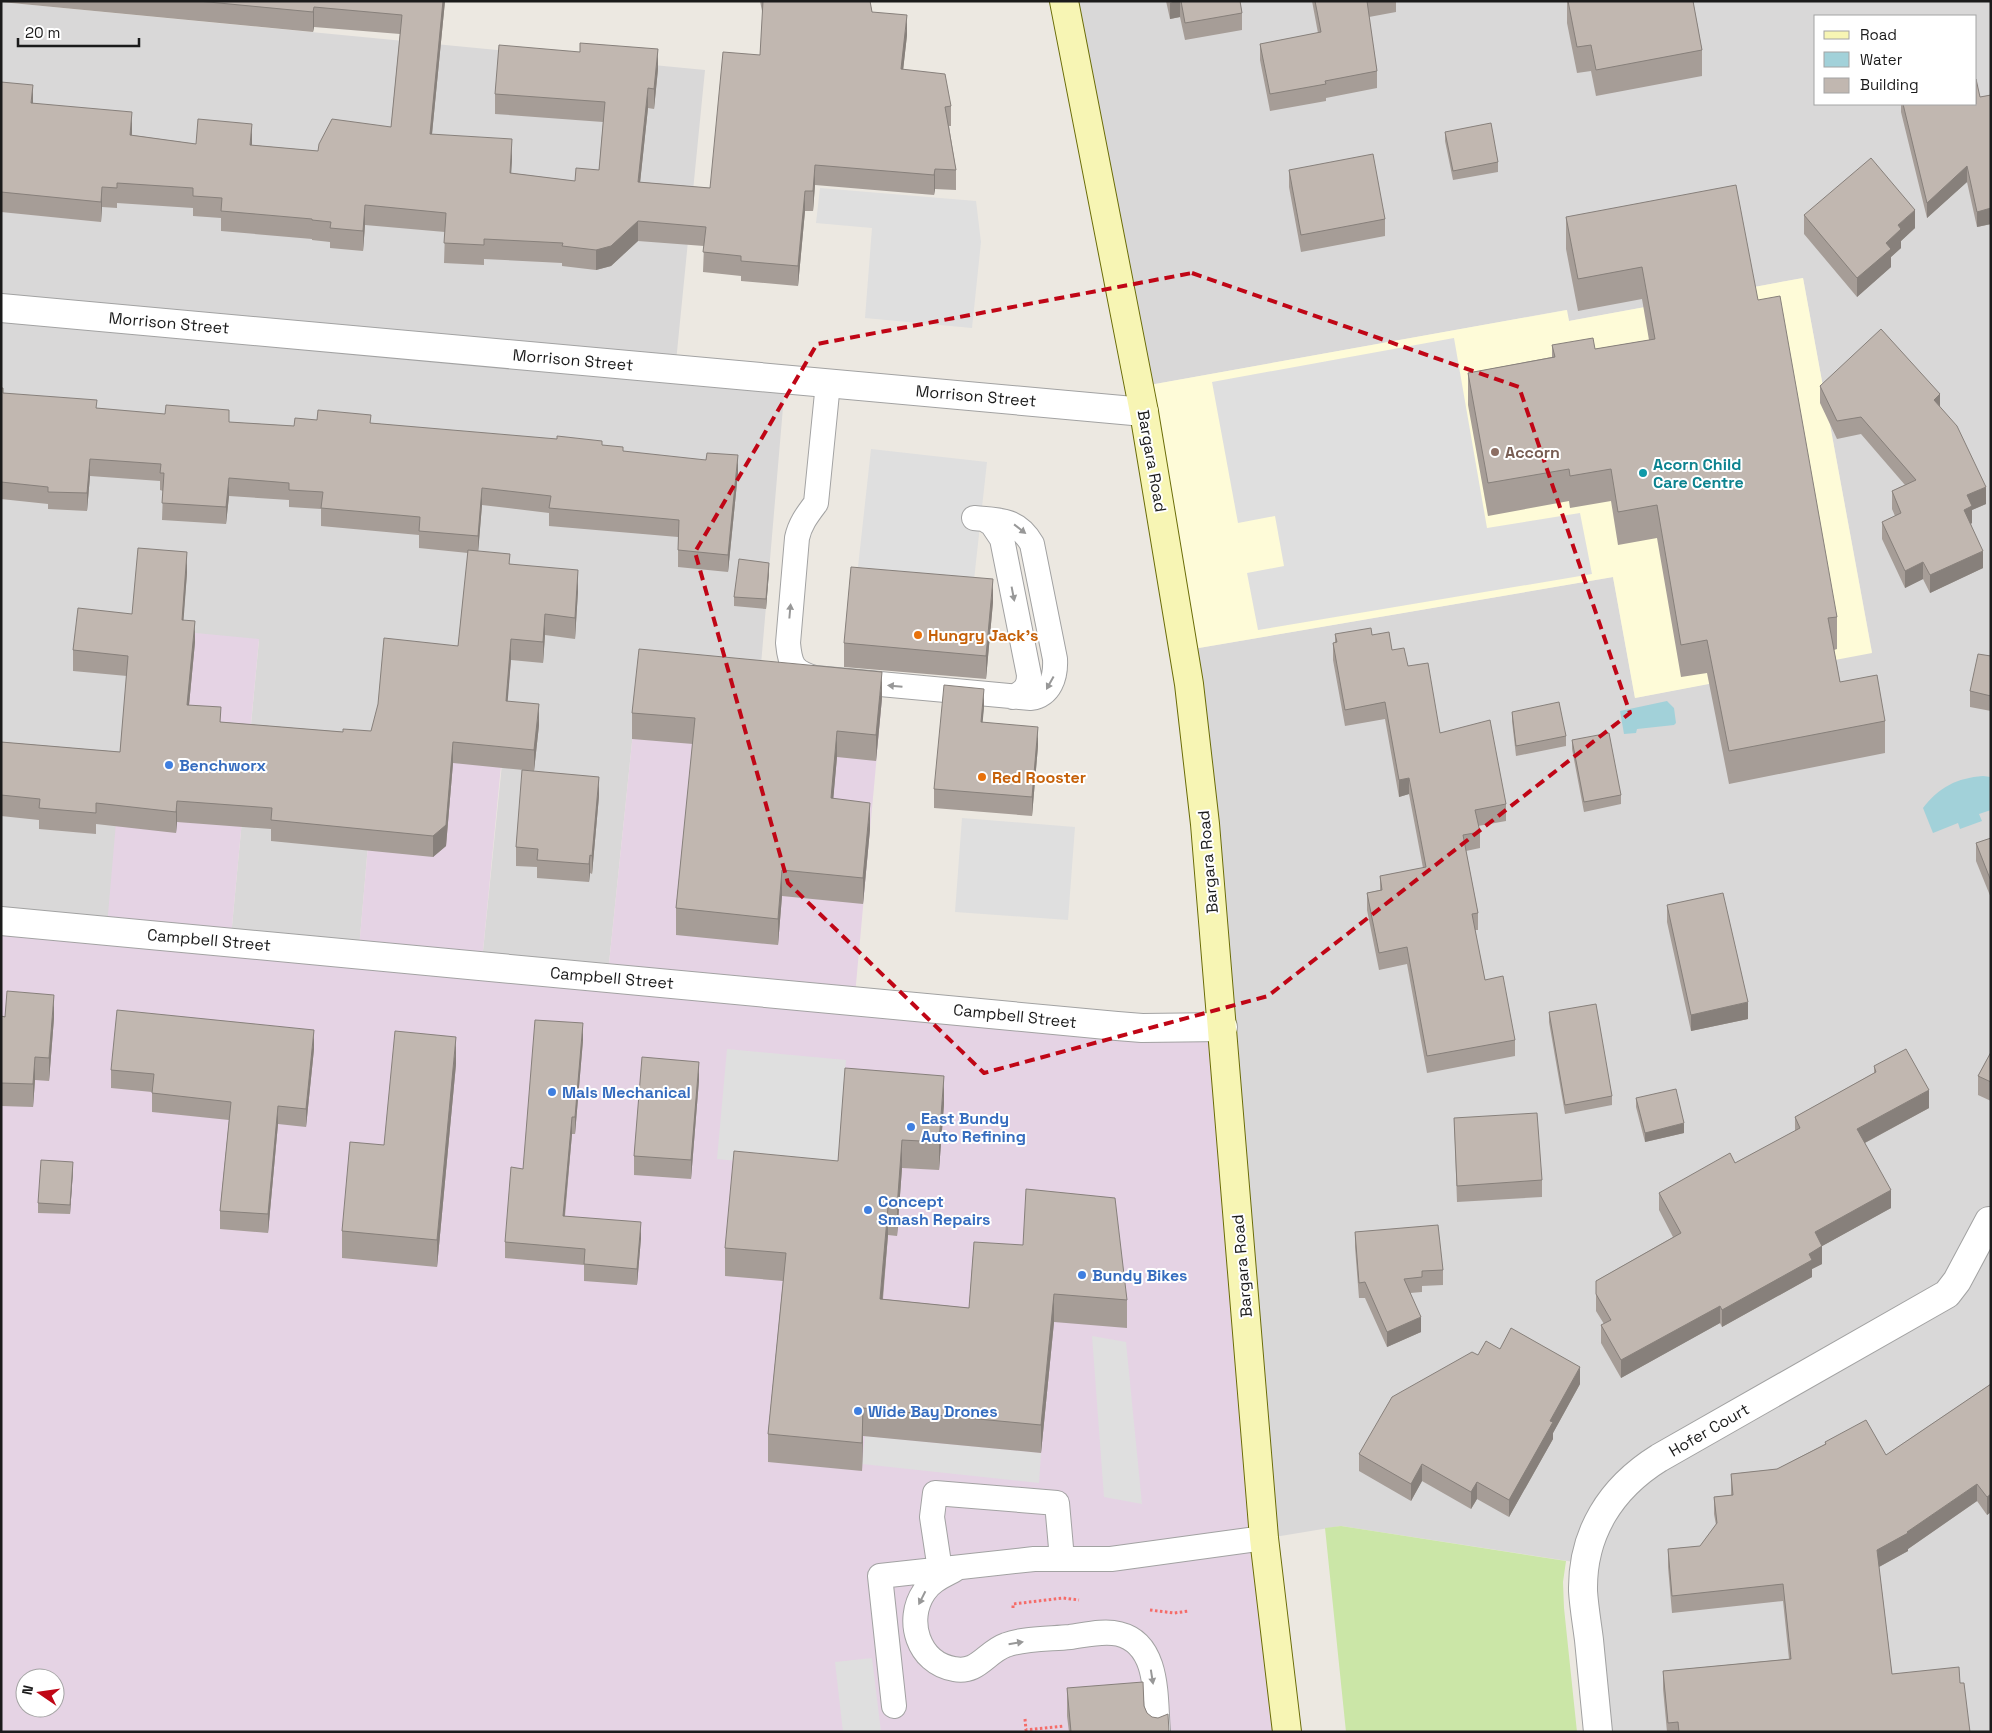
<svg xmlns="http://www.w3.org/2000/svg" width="1992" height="1733" viewBox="0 0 1992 1733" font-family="'Space Grotesk',sans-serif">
	<rect width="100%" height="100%" fill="#ece8e1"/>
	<path fill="#d9d8d8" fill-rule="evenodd" d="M1071,1H1991V1732H1600L1587,1564L1341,1526L1268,1538L1187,650L1613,577L1635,698L1872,652L1803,278L1569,321L1566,310L1144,386ZM1816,16H1976V104H1816Z
		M1,2L705,70L675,372L785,384L759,688L639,675L608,973L482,961L502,764L376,752L359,949L231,937L259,640L107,926L1,916Z"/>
	<path fill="#e5d3e4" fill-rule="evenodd" d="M133,627L259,639L231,937L359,948L385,652L511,663L482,961L608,973L639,675L882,699L855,995L1226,1022L1287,1732H1V916L107,926ZM25,1678H55V1708H25Z"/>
	<path fill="#fefbd8" d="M1803,278L1872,653L1635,698L1613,577L1187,650L1144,386L1567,310L1569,321Z"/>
	<path fill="#cbe6a7" d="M1341,1526L1566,1561L1563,1582L1564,1608L1577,1732H1346L1325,1528Z"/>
	<path fill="#dfdfdf" d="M820,188L976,201L981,242L972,328L865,318L872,228L816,223Z
		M1454,338L1487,528L1580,513L1592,574L1258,630L1247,573L1284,566L1275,516L1238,523L1212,382Z
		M871,449L987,462L974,580L858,567Z
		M962,818L1075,827L1068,920L955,912Z
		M727,1049L846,1060L837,1171L717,1159Z
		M1092,1336L1126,1342L1142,1504L1104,1497Z
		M865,1436L1041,1453L1039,1483L862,1464Z
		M872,1658L881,1732H843L835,1662Z"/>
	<path fill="#a2d1d9" d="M1667,701L1674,708L1676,723L1674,725L1637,729L1636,733L1624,734L1620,711Z
		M1983,776L1991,777V810L1979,814L1982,821L1960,829L1958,823L1933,833L1923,808C1939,787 1957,778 1983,776Z"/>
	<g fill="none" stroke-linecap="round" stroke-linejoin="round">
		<defs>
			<path id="lane" d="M828,383L816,503C807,515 800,524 797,538L788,643C790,665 793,672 815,678L1031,698C1050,695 1056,677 1055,659L1032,544C1017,518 1000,521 974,518
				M984,519L992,524L1002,539L1029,675C1029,687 1024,692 1013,697
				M940,1570L932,1517L935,1493L1057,1503L1062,1559
				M954,1570C943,1576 931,1581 924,1592C905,1620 918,1663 954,1669C978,1674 986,1652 1006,1645C1024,1638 1051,1639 1070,1637C1085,1635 1104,1630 1119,1634C1160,1644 1155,1699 1158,1732
				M894,1706L880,1576L1034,1559H1111L1264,1538"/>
			<path id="street" d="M1,308L1144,412
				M1,921L1117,1026L1142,1028L1223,1027
				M1598,1732C1595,1701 1592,1671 1589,1640C1587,1624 1584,1607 1583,1591C1582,1533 1611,1488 1659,1458L1947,1294L1957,1281L1989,1221"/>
			<path id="secondary" d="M1064,1L1144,412L1189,684L1205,824L1264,1538L1287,1732"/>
		</defs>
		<use href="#lane" stroke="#a2a2a2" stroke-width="26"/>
		<use href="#street" stroke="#a2a2a2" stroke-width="30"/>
		<use href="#secondary" stroke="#6a6c08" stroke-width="30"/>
		<path stroke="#f56c69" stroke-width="3" stroke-dasharray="2.5 2.5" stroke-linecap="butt" d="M1013,1608V1604L1063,1598L1079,1600
			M1150,1610L1174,1613L1189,1611
			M1025,1719L1026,1730L1064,1726"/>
		<use href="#lane" stroke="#fff" stroke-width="24"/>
		<use href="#street" stroke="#fff" stroke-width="28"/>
		<use href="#secondary" stroke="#f7f5b4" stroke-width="28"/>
	</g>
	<path fill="#a69d97" d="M1,1H445L432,134L512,159L511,173L575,181L599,170L603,122L495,114V94L658,69L654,109L648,108L640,182L710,188L760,55L763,16L760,1H870L872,12L907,35L903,70L951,106V126H949L956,170V190L935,189L934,195L815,185L813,211H805L798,286L741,281V276L703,272L704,246L638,241L611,266L596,270L562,266V263L484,259V265L444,263L445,232L365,225L363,251L330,248V242L312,240V239L221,231V218L193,216V208L117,203V208L102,207L101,222L1,212V82L33,103L132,132V135L196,144L251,145L318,151L391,127L400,34L314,27L313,32L1,2Z
		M1166,1H1240L1242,13V30L1185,40L1180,17L1170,19Z
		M1312,1H1396V12L1369,17L1377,71V88L1326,98V101L1270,111L1260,60V44L1318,33Z
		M1567,1H1693L1702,50V76L1596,96L1591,71L1577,73L1567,23Z
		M1991,95V224L1977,227L1967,182L1927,218L1901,112V104H1976L1980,97Z
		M1445,132L1498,162V172L1453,180L1445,141Z
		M1289,170L1385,219V236L1301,252L1289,187Z
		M1804,215L1915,228L1901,241V248L1891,257V267L1857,297L1804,234Z
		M1566,217L1758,300L1837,617V649L1834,650L1840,682L1885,721V753L1729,784L1707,673L1681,677L1657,538L1618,545L1611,501L1570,508L1569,501L1488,516L1468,405V373L1552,357V345L1595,349L1649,340L1642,299L1578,311L1566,249Z
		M1820,386L1940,407L1986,504L1972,510V523L1971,524L1983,568L1930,593L1923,579L1905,588L1882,539V522L1895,516L1892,509V491L1905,485L1861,434L1837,439L1820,403Z
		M1,388L3,393L97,408L229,422L294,426L317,420L371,423L602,445L623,451L738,473L728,572L678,567V537L549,526V513L482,505L478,551L578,591L575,639L545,635L543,663L511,660L507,701L539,725L534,771L453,763L446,846L433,857L271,841V829L177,822L176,833L96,824V834L39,829V820L1,816V742L120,752L127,676L73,671V650L132,614L187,573L183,620L195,642L189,705L221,722L343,732L371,731L458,646L468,553L419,548V535L321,526V509L289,507V500L229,496L226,524L162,520L163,491L160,490V481L90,476L87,511L48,509V504L1,499Z
		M769,572L766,609L734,606V597Z
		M993,602L986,679L844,667V643Z
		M1335,634L1372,635L1392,650L1408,666L1440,733L1506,804V821L1478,826L1480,832V848L1466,851L1478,913V930H1475L1485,980L1515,1040V1056L1427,1073L1407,964L1379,970L1367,910V893L1380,890V876L1423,868L1409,794L1399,797L1385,719L1345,726L1333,660V643H1335Z
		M1991,656V711L1970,707V691Z
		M882,698L876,761L837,757L833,799L870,829L863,904L782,896L778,945L676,935V908L693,744L632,739V713Z
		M984,707L982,722L1038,746L1032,816L934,808V789Z
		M1512,712L1566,736V746L1516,756L1512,721Z
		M1572,740L1621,795V804L1584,812L1572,749Z
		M599,796L592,874L590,873L589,882L537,878V867L516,866V847Z
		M1991,838V898L1976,861V843Z
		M1667,905L1748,1019L1691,1031L1667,922Z
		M1549,1012L1612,1096V1105L1565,1114L1549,1022Z
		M1,1016L54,1018L49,1081L35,1080L33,1107L1,1106Z
		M583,1040L575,1134H572L565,1216L641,1238L637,1285L584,1281V1265L505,1258V1242L523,1169Z
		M314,1049L306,1127L278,1124L268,1233L220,1229V1211L229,1120L152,1112V1092L111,1088V1070Z
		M1991,1052V1101L1978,1095V1076Z
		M456,1064L437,1267L342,1258V1231L384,1145Z
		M1874,1066L1929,1108L1865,1143L1891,1208L1822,1246V1264L1812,1269V1277L1722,1327L1720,1323L1621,1378L1601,1343V1325L1604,1324L1596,1311V1281L1673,1237L1659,1210V1193L1735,1163L1795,1131V1117L1874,1073Z
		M699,1080L691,1179L634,1175V1156Z
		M1636,1098L1684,1133L1645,1142L1636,1107Z
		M944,1104L939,1170L902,1168L897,1236L888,1235L883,1299L969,1308L974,1242L1127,1300V1328L1054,1322L1041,1453L863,1436L862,1471L768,1462V1434L783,1281L725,1276V1248L838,1161Z
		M1454,1118L1542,1180V1197L1457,1202Z
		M73,1171L70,1214L38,1213V1203Z
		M1355,1232L1443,1270V1285L1422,1286V1292L1410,1293L1421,1332L1387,1347L1365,1298H1359L1355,1247Z
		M1500,1349L1580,1384L1553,1433V1439L1509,1517L1477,1499L1471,1509L1422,1481L1411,1501L1359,1471V1454L1478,1355Z
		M1991,1384V1512L1987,1515L1977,1501L1908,1549V1551L1879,1567L1892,1674L1960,1683L1970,1732H1667L1663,1689V1671L1789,1659L1783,1601L1672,1613L1668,1567V1549L1700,1546L1716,1525L1714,1514V1497L1731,1495V1474L1777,1469L1825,1444V1442L1886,1455Z
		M1067,1688L1144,1706L1147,1713L1169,1732H1069L1067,1716Z"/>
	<path fill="#87807b" d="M443,1H445L430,154V134Z
		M1175,1H1180V17L1170,19V3Z
		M314,7V27L313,32V12Z
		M907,15V35L901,89V69Z
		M658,49V69L654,109V89Z
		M33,85V105L31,103Z
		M648,88V108L638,202V182Z
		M132,112V132L130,155V135Z
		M252,124V144L250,165V145Z
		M512,139V159L510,193V173Z
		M815,165V185L813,211V191Z
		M1967,166V182L1927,218V203Z
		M935,169V189L934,195V175Z
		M102,187V207L101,222V202Z
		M805,191V211L798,286V266Z
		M365,205V225L363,251V231Z
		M1991,208V224L1977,227V212Z
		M1915,210V228L1901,241V248L1891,257V267L1857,297V278L1886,243L1898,225Z
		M638,221V241L611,266L596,270V250Z
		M1940,394V411L1934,400Z
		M738,455V473L728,572V555Z
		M90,459V476L87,511V493Z
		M229,478V496L226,524V507Z
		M1986,487V504L1972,510V523L1964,527V510L1967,495Z
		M482,488V505L478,554V536Z
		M1983,551V568L1930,593V575Z
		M187,552V573L182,641V620Z
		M1923,562V579L1905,588V571Z
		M769,563V572L766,609V599Z
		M578,570V591L575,639V618Z
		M993,579V602L986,679V656Z
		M545,614V635L543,663V642Z
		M195,621V642L187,726V705Z
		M511,639V660L506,722V701Z
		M882,672V698L876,761V735Z
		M984,689V707L981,741V722Z
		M539,704V725L534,771V750Z
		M1038,727V746L1032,816V797Z
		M837,731V757L831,825V798Z
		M453,742V763L446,846L433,857V836Z
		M599,777V796L592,874V856Z
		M1409,778V794L1399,797V780Z
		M177,801V822L176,833V812Z
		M870,803V829L863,904V878Z
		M590,855V873L589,882V864Z
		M782,870V896L778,945V919Z
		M54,995V1018L49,1081V1058Z
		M1748,1002V1019L1691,1031V1015Z
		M583,1023V1040L575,1134V1117Z
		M314,1030V1049L306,1127V1109Z
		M456,1037V1064L437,1267V1240Z
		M35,1057V1080L33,1107V1084Z
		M699,1062V1080L691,1179V1160Z
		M944,1076V1104L939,1170V1142Z
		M1929,1090V1108L1857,1147V1129Z
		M278,1106V1124L268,1233V1214Z
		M572,1117V1134L563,1232V1216Z
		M1684,1123V1133L1645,1142V1133Z
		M902,1140V1168L897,1236V1208Z
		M73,1162V1171L70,1214V1205Z
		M1891,1190V1208L1815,1250V1232Z
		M888,1207V1235L880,1327V1299Z
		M641,1222V1238L637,1285V1269Z
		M1822,1246V1264L1812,1269V1277L1722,1327V1310L1809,1254Z
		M1054,1294V1322L1041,1453V1425Z
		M1720,1306V1323L1621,1378V1360Z
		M1421,1317V1332L1387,1347V1332Z
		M1580,1367V1384L1553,1433V1439L1509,1517V1500L1550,1421Z
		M863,1408V1436L862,1471V1443Z
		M1422,1464V1481L1411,1501V1484Z
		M1477,1482V1499L1471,1509V1492Z
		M1977,1484V1501L1908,1549V1551L1877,1568V1550L1907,1532Z
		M1991,1494V1512L1987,1515V1497Z"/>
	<path fill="#c1b7b0" stroke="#87807b" d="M198,1H443L430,134L512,139L510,173L575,181L576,168L599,170L605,102L495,94L499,45L580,52V43L658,49L654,89L648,88L638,182L710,188L723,52L760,55L763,1H870L872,12L907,15L901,69L945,74L951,106L945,107L956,170L935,169L934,175L815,165L813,191H805L798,266L741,261V256L703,252L706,227L638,221L611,246L596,250L562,246L563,243L484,239V245L444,243L446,213L365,205L363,231L330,228L331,222L312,220V219L221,211L222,198L193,196V188L117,183V188L102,187L101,202L1,192V82L33,85L31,103L132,112L130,135L196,144L198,119L252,124L250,145L318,151L319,144L332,119L391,127L402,15L314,7L313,12Z
		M1181,1H1240L1242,13L1185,23Z
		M1315,1H1367L1377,71L1325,81L1326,84L1270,94L1260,44L1321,32Z
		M1568,1H1693L1702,50L1596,70L1591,45L1577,47Z
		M1976,79L1980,97L1991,95V208L1977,212L1967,166L1927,203L1903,104H1976Z
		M1491,123L1498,162L1453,171L1445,132Z
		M1373,154L1385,219L1301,235L1289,170Z
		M1871,158L1915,210L1898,225L1901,229L1886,243L1891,249L1857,278L1804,215Z
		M1736,185L1758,300L1780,296L1837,617L1828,618L1840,682L1877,675L1885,721L1729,751L1707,640L1681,645L1657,505L1618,512L1611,469L1570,476L1569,469L1488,483L1468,373L1555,357L1552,345L1593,338L1595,349L1655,339L1642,267L1578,279L1566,217Z
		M1881,329L1940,394L1934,400L1957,426L1986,487L1967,495L1972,506L1964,510L1983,551L1930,575L1923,562L1905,571L1882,522L1901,513L1892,491L1916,480L1861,417L1837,421L1820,386Z
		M1,388H3V393L97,400L96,408L165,414L166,405L229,410V422L294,426L295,418L317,420L318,410L371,415L370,423L557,439V436L602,441V445L623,447V451L706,460L707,453L738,455L728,555L678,550L679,520L549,508L551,496L482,488L478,536L419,531L420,517L321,508L323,492L289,490V483L229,478L226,507L162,503L164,473H160L161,464L90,459L87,493L48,492V487L1,482Z
		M138,548L187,552L182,620L195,621L187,705L221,707L220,722L343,732V729L371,731L378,704L384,638L458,646L468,550L510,554L509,564L578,570L575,618L545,614L543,642L511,639L506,701L539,704L534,750L453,742L446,825L433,836L271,820L272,808L177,801L176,812L96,803V813L39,808L40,799L1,795V742L120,752L128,656L73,650L78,608L132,614Z
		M739,559L769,563L766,599L734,597Z
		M851,567L993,579L986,656L844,643Z
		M1371,628L1372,635L1389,632L1392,650L1404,648L1408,666L1428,663L1440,733L1490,720L1506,804L1475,810L1480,832L1463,835L1478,913L1472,914L1485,980L1503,976L1515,1040L1427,1056L1407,947L1379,953L1367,893L1382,890L1380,876L1426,867L1409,778L1399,780L1385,702L1345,710L1333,643L1337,642L1335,634Z
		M639,649L882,672L876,735L837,731L831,798L870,803L863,878L782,870L778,919L676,908L695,718L632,713Z
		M1978,654L1991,656V696L1970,691Z
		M944,685L984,689L981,722L1038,727L1032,797L934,789Z
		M1559,702L1566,736L1516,746L1512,712Z
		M1609,733L1621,795L1584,802L1572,740Z
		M522,770L599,777L592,856L590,855L589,864L537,860L538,849L516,847Z
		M1991,838V881L1976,843Z
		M1723,893L1748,1002L1691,1015L1667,905Z
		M7,991L54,995L49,1058L35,1057L33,1084L1,1083V1016L5,1017Z
		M1596,1004L1612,1096L1565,1105L1549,1012Z
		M117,1010L314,1030L306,1109L278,1106L268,1214L220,1211L231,1102L152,1093L154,1074L111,1070Z
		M535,1020L583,1023L575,1117H572L563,1216L641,1222L637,1269L584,1264L585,1249L505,1242L511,1167L523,1169Z
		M395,1031L456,1037L437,1240L342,1231L350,1142L384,1145Z
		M1906,1049L1929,1090L1857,1129L1891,1190L1815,1232L1822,1246L1809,1254L1812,1260L1722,1310L1720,1306L1621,1360L1601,1325L1611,1320L1596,1294V1281L1681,1233L1659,1193L1730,1153L1735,1163L1800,1128L1795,1117L1876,1072L1874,1066Z
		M1991,1052V1082L1978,1076Z
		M642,1057L699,1062L691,1160L634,1156Z
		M845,1068L944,1076L939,1142L902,1140L897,1208L888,1207L880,1299L969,1308L974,1242L1023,1245L1026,1189L1115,1198L1127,1300L1054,1294L1041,1425L863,1408L862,1443L768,1434L786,1253L725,1248L734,1151L838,1161Z
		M1676,1089L1684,1123L1645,1133L1636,1098Z
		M1537,1113L1542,1180L1457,1186L1454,1118Z
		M41,1160L73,1162L70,1205L38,1203Z
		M1438,1225L1443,1270L1422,1271V1277L1404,1279L1421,1317L1387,1332L1365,1282L1359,1283L1355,1232Z
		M1511,1328L1580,1367L1550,1421L1553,1422L1509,1500L1477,1482L1471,1492L1422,1464L1411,1484L1359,1454L1392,1397L1472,1352L1478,1355L1486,1341L1500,1349Z
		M1991,1384V1494L1987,1497L1977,1484L1907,1532L1908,1533L1877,1550L1892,1674L1959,1667L1960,1683H1964L1970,1732H1679L1678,1722L1668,1723L1663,1671L1791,1659L1783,1584L1672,1596L1668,1549L1700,1546L1717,1523L1714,1497L1733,1495L1731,1474L1777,1469L1826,1444L1825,1442L1866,1420L1886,1455Z
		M1143,1682L1144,1706L1147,1713L1152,1717L1158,1718L1168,1714L1169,1732H1071L1067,1688Z"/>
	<defs><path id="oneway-solid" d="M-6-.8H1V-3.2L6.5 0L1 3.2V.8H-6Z" transform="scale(1.25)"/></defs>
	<g fill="#989898">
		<use href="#oneway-solid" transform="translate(1020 529) rotate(38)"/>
		<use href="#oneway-solid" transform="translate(1013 594) rotate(79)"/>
		<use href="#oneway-solid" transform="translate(790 611) rotate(-85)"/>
		<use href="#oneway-solid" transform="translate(1050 683) rotate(119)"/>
		<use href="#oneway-solid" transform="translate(895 686) rotate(-175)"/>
		<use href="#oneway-solid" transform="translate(922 1598) rotate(117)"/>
		<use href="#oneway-solid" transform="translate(1016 1643) rotate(-9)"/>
		<use href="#oneway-solid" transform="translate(1152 1677) rotate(81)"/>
	</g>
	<path fill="none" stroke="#c00616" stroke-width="4" stroke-dasharray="10 6" stroke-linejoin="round" d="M1192,273L1519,387L1630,713L1268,996L984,1073L788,883L695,552L817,344Z"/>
	<circle fill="#8d6e63" stroke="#fff" stroke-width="2" cx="1495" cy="452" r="5"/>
	<circle fill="#0f9aa8" stroke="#fff" stroke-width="2" cx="1643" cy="473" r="5"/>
	<g fill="#e8710a" stroke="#fff" stroke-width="2">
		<circle cx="918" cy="635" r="5"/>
		<circle cx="982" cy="777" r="5"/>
	</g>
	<g fill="#3f7fe0" stroke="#fff" stroke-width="2">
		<circle cx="169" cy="765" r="5"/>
		<circle cx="552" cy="1092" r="5"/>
		<circle cx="911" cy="1127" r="5"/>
		<circle cx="868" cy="1210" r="5"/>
		<circle cx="1082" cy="1275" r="5"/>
		<circle cx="858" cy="1411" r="5"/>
	</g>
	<g text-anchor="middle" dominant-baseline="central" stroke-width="4" stroke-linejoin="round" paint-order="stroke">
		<g font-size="16" fill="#1b1b1b" stroke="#fff">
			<text transform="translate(169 323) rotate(5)">Morrison Street</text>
			<text transform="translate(573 360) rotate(5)">Morrison Street</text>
			<text transform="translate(976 396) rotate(5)">Morrison Street</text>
			<text transform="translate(1152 461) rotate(80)">Bargara Road</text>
			<text transform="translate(1208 862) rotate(-95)">Bargara Road</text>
			<text transform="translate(209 940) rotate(5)">Campbell Street</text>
			<text transform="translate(612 978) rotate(5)">Campbell Street</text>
			<text transform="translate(1015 1016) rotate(6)">Campbell Street</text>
			<text transform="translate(1242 1266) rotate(-95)">Bargara Road</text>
			<text transform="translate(1709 1430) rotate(-30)">Hofer Court</text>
		</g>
		<g font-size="16" font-weight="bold" fill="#785e54" stroke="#fff" text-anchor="start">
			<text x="1505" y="452">Accorn</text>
		</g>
		<g font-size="16" font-weight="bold" fill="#0d838f" stroke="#fff" text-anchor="start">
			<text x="1653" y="464">Acorn Child<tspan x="1653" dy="18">Care Centre</tspan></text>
		</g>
		<g font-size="16" font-weight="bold" fill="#c56008" stroke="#fff" text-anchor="start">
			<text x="928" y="635">Hungry Jack's</text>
			<text x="992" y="777">Red Rooster</text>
		</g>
		<g font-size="16" font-weight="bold" fill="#366cbe" stroke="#fff" text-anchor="start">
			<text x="179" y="765">Benchworx</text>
			<text x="562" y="1092">Mals Mechanical</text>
			<text x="921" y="1118">East Bundy<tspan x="921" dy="18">Auto Refining</tspan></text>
			<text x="878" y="1201">Concept<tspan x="878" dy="18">Smash Repairs</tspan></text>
			<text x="1092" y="1275">Bundy Bikes</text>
			<text x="868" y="1411">Wide Bay Drones</text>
		</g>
	</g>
	<rect width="1992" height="1733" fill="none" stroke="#1b1b1b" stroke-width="5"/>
	<rect x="1814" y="15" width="162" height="90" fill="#ffffff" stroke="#a4a4a4"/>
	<rect x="1824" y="31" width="25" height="8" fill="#f7f5b4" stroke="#a4a4a4"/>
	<text x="1860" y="40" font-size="15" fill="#1b1b1b">Road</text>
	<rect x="1824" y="52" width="25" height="15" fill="#a2d1d9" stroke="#a4a4a4"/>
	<text x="1860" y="65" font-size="15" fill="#1b1b1b">Water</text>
	<rect x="1824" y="78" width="25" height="15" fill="#c1b7b0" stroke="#a4a4a4"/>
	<text x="1860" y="90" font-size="15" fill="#1b1b1b">Building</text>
	<g transform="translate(40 1693) rotate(283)"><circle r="24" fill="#ffffff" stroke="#a4a4a4"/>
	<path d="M0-4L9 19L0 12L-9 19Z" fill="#c00616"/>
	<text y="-8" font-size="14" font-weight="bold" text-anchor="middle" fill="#1b1b1b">N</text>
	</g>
	<path d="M18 38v8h121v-8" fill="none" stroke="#1b1b1b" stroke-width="2.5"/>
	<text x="25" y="38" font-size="15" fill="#1b1b1b" stroke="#ffffff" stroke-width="4" paint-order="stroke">20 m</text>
</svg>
